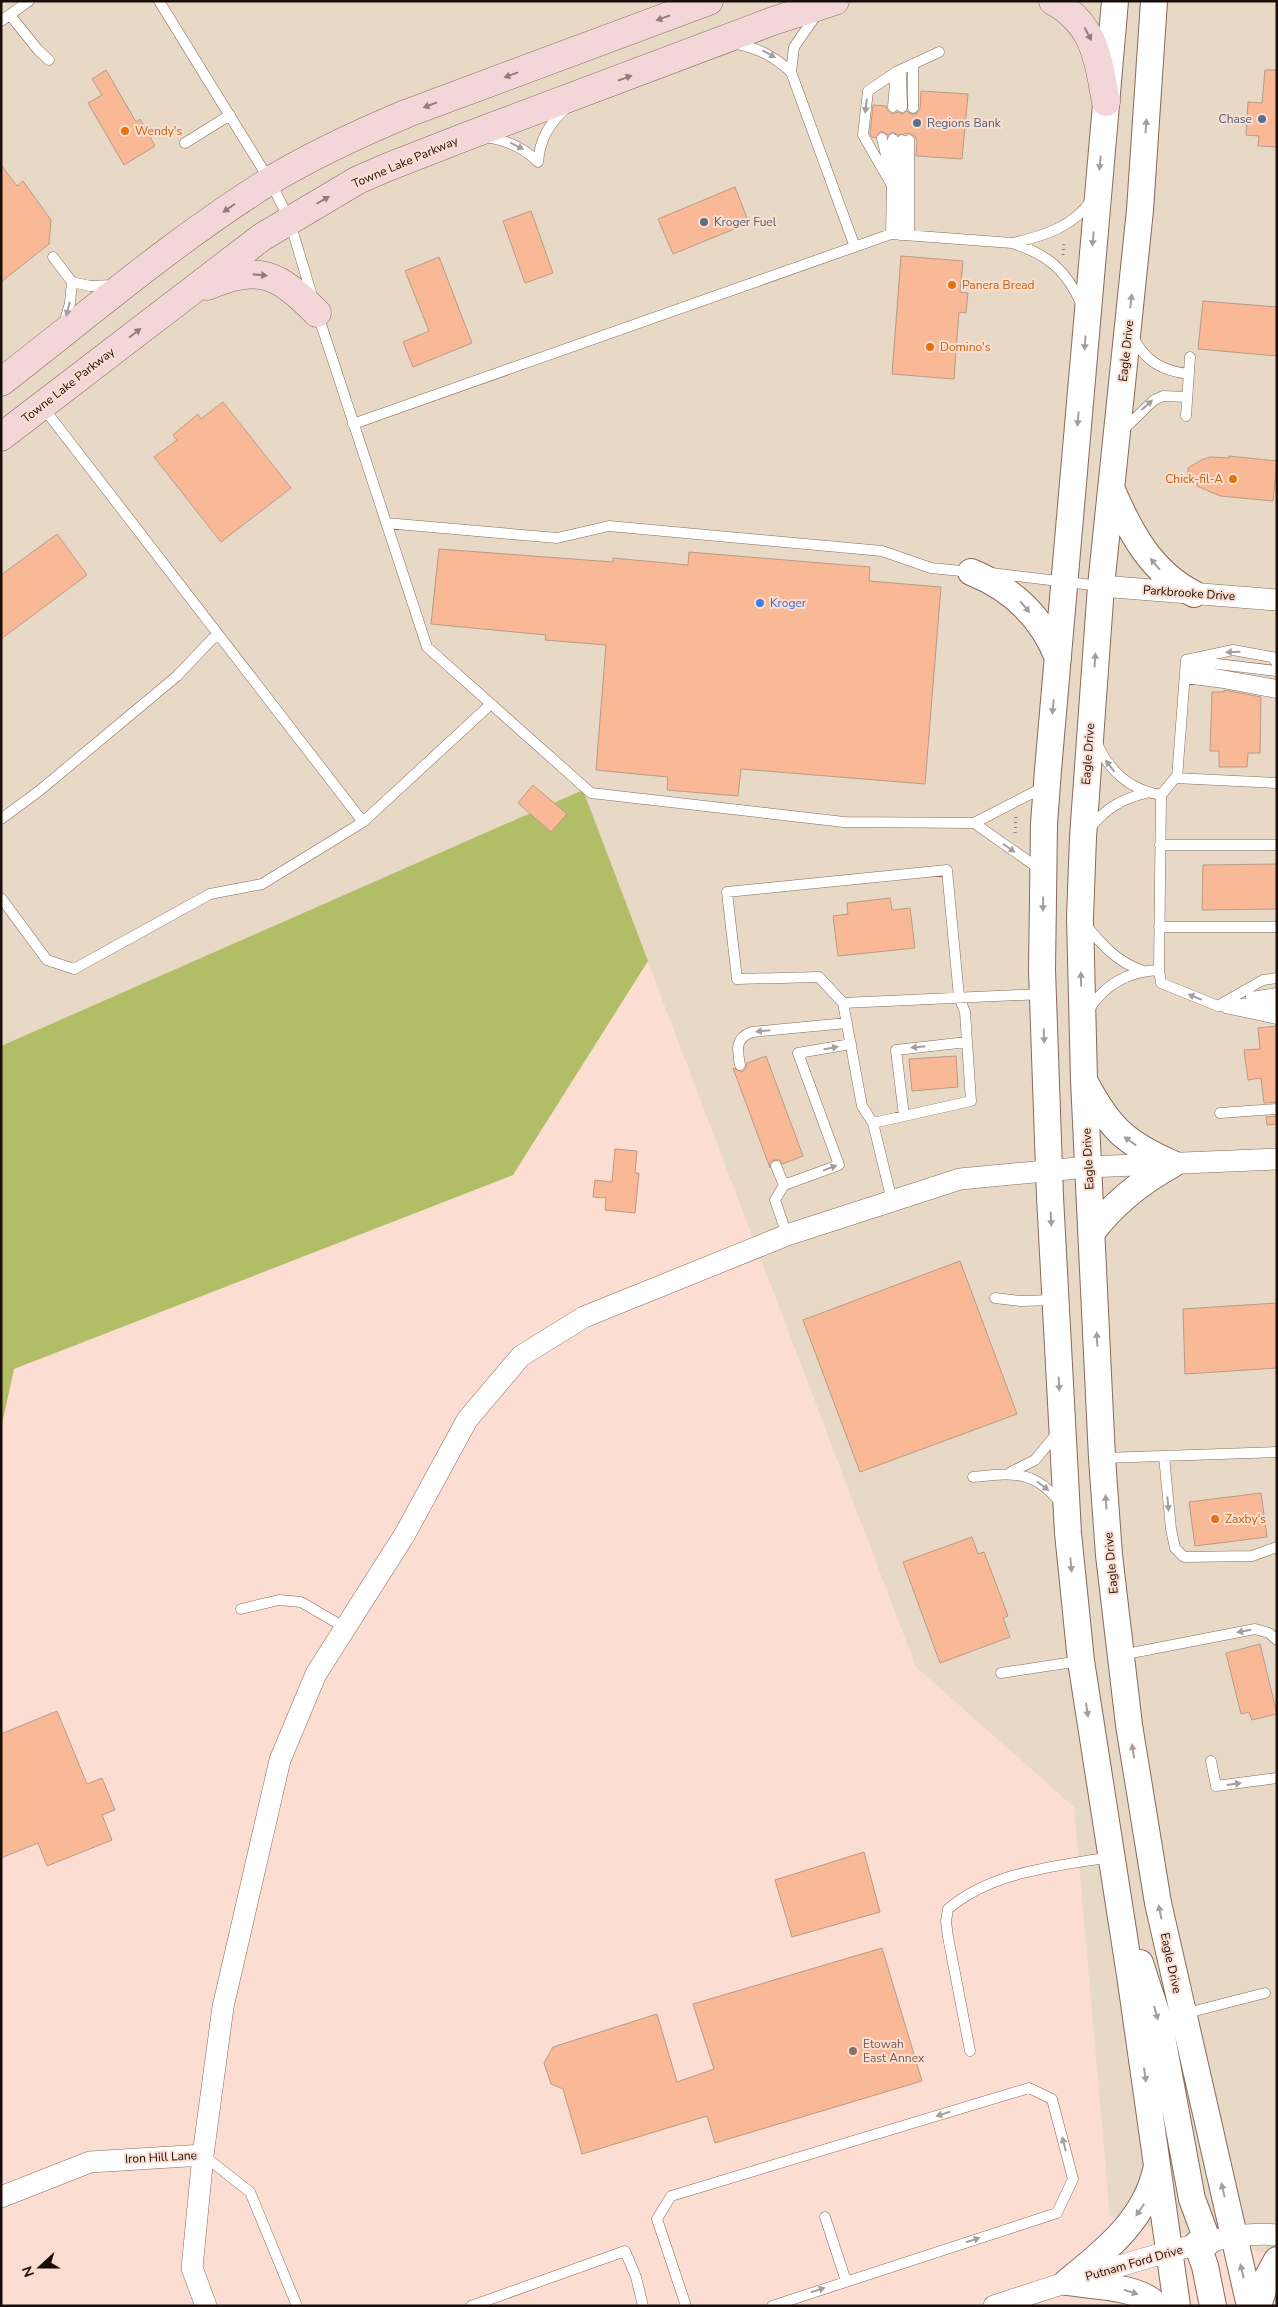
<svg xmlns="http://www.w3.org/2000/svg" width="1278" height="2307" viewBox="0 0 1278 2307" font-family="'Nunito Sans',sans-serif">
	<rect width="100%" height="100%" fill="#fbded1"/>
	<path fill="#e7d9c6" d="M1,1H1277V2256L1110,2217L1074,1807L916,1667L583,791L1,1046Z"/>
	<path fill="#b2bd67" d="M583,790L648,961L513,1175L14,1369L1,1429V1046Z"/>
	<path fill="#fab996" stroke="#ba9988" d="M106,70L136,122L140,119L155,146L124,165L88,103L102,95L92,79Z
		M1265,70H1277V147L1258,146L1259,136L1246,135L1248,102L1262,103Z
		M921,91L968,94L962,159L916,156L917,141L915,136L909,133L898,135L893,132L888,135L881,131L875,138L872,137L870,134L873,105L886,106L887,110L892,114L898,112L903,114L907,111L910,114H916L920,109Z
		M1,165L17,186L23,181L51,220L49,244L1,282Z
		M735,187L749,223L673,254L658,219Z
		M531,211L553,273L525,283L503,221Z
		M901,256L963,261L960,292L968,293L966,313L959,312L954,379L892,374Z
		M439,257L472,343L413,367L403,342L429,331L405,271Z
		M1203,301L1277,307V356L1198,349Z
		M223,402L291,488L221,542L154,457L177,440L173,435L198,414L201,419Z
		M1229,456L1277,461L1273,501L1220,496L1197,486V483L1188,477V468L1203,459L1211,457L1229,458Z
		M57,534L87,575L1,639V575Z
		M439,549L613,562V558L688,565L689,552L870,567L869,581L941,587L925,784L741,769L738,796L667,790L668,777L596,770L606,645L545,640L546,635L431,624Z
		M1224,690L1261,697L1260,753H1248L1247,767H1219V751H1210L1212,692H1224Z
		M533,785L567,814L551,832L518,803Z
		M1277,864V909L1202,910L1203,865Z
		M890,898L892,910L910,908L915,948L838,956L833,916L848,914L847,903Z
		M1277,1026V1102L1264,1103L1261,1078L1248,1080L1244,1050L1260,1049L1258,1028Z
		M766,1056L803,1156L782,1164L780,1160H774L770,1162V1168L733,1068L742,1072L746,1068L747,1063Z
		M956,1056L958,1087L912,1091L909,1059Z
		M1277,1116V1124L1267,1125L1266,1117Z
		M615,1149L637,1151L635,1173H639L635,1213L605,1210L606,1198L593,1197L595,1180L612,1182Z
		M960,1261L1017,1414L860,1472L803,1320Z
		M1277,1303V1368L1185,1374L1183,1309Z
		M1261,1493L1267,1537L1195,1546L1189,1502Z
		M972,1537L978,1554L984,1552L1008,1616L1003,1618L1010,1637L940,1663L903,1562Z
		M1260,1644L1277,1714L1252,1720L1249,1712L1241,1714L1226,1653Z
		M57,1711L87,1784L102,1778L115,1810L102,1815L112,1840L47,1866L38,1843L1,1858V1734Z
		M864,1852L880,1912L792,1937L775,1880Z
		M882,1948L922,2081L715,2143L707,2116L582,2154L563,2089L551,2084L544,2063L553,2047L657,2014L677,2082L714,2069L693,2004Z"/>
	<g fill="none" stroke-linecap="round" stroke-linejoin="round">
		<defs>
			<path id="service" d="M159,1L270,181L289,219L313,299
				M10,15L38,50L49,60
				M1,21L29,1
				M733,43C757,48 773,55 791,72L794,47L817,14
				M791,72L855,247
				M901,75L902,107
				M893,107L896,72L939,52
				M913,108V64
				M486,137C507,140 523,147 538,162C540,139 549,124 565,109
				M882,138L889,168
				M185,143L230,115
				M893,187L863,135L868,91L896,72
				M891,234L893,139
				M900,235L902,140
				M909,235V140
				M1013,243C1043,236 1074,227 1092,199
				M53,257L72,282
				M318,315L427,647L591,793L844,822L974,823L1044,787
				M64,324L70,303L72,282L90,286L113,285
				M1133,337C1145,361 1162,371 1189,374
				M42,406L363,822L491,704
				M1186,416L1190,357
				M353,424L891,234L1012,243C1049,255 1066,270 1082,305
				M1122,431L1154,400L1163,396L1187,397
				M386,523L557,538L609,526L882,551L931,568L971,572
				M991,573L1101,586
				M1186,660L1233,650L1272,657L1277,663
				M1192,661L1277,671
				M1186,669L1277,685
				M1185,678L1224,683L1277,693
				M1096,741C1108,770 1130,790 1161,795
				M1177,778L1186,660
				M1277,783L1175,778L1161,795L1159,970L1161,983L1218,1006L1277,1001
				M1,819L39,791L177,676L217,634
				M974,823L1041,870
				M1089,829C1105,809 1121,799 1146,793
				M1160,845H1277
				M1,898L47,960L74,969L210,894L262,884L363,822
				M1085,924C1102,945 1117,962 1143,971
				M1159,927H1277
				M1251,997L1277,993
				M843,1003L862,1106L873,1123
				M1221,1004L1263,980L1277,978
				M1226,1008L1277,1019
				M1256,1009L1277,1011
				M1088,1011C1104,985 1128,971 1159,970
				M740,1065C737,1049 735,1038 752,1032L847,1023
				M1220,1113L1277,1109
				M904,1116L896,1050L967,1042
				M776,1166L784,1185
				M892,1201L873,1123L971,1101L965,1012L959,997L947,870L727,892L737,979L819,977L843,1003L1042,994
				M787,1235L775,1200L784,1185L839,1165L798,1053L851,1044
				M995,1298L1020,1301L1055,1300
				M1164,1456L1171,1529L1175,1548L1184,1557L1252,1556L1277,1547
				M1103,1458L1277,1452
				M1011,1472L1035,1460L1058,1432
				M973,1477C1013,1473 1035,1469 1061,1504
				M241,1609L279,1600L301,1602L344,1627
				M1121,1655L1255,1629L1269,1633L1277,1640
				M1001,1673L1080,1661
				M1211,1761L1216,1786L1277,1778
				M1183,2014L1265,1993
				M970,2051L948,1937L946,1921L948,1909C993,1871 1054,1867 1110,1857
				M203,2155L250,2192L297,2306
				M825,2217L846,2281
				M471,2306L625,2251L636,2277L643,2306
				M686,2306L657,2219L671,2196L1029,2088L1052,2099L1073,2179L1057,2213L772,2306"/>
			<path id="minor" d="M1101,586L1277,600
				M203,2155L223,2007L280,1760L316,1674L405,1534L467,1420L521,1356L584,1317L787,1235L960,1179L1088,1167L1277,1159
				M1,2197L90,2162L203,2155L192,2268L206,2306
				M994,2306C1052,2287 1109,2268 1168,2252C1203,2243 1241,2231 1277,2235"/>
			<path id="tertiary" d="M1115,1L1048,770L1044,824L1042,970L1050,1197L1068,1533L1081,1661L1130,1975L1177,2306
				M1154,1L1140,210L1101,586L1083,837L1080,918L1084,1080L1102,1458L1109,1555L1129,1725L1158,1903L1250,2306
				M1112,490C1130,532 1151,572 1194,594
				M971,572C1011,588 1042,617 1058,658
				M1086,1084C1110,1129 1127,1144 1173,1164
				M1092,1232C1114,1203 1142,1181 1173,1164
				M1140,1963L1159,2021L1192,2199L1208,2242
				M1197,2244L1205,2266L1213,2306
				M1067,2282C1105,2251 1145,2220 1156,2170
				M1067,2282C1092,2286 1140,2286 1157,2306
				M1258,2306L1267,2278L1277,2260"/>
			<path id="secondary" d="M1053,1C1095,24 1098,59 1106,102
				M207,286C261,264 278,274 317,313
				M1,382C89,314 174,241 268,182C312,155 360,133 408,113L709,1
				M1,437L262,237L358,180L388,167L470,135L773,21L835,1"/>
		</defs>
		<use href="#service" stroke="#89695b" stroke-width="11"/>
		<use href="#minor" stroke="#89695b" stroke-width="22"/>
		<use href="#tertiary" stroke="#89695b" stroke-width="28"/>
		<use href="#secondary" stroke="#89695b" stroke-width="29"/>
		<path stroke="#8e796f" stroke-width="3" stroke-dasharray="1 4" stroke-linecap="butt" d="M1063,255L1064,241
			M1015,833L1016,817"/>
		<use href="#service" stroke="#fff" stroke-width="10"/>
		<use href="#minor" stroke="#fff" stroke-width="21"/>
		<use href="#tertiary" stroke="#fff" stroke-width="26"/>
		<use href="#secondary" stroke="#f3d6d8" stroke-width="28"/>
	</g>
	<defs><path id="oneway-solid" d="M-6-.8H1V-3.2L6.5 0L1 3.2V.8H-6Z" transform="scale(1.25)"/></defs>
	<g fill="#917c7a">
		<use href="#oneway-solid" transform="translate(663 18) rotate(160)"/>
		<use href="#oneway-solid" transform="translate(1088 34) rotate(62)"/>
		<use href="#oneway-solid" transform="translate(511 75) rotate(160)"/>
		<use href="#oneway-solid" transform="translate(625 78) rotate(-20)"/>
		<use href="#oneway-solid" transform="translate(430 105) rotate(159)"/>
		<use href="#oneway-solid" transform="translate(323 200) rotate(-30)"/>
		<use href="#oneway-solid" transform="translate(229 208) rotate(145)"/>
		<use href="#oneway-solid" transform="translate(260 275) rotate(5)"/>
		<use href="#oneway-solid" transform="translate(135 333) rotate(-37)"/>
	</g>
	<g fill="#a39f9c">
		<use href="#oneway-solid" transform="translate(769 54) rotate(29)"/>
		<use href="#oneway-solid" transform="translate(866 106) rotate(97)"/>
		<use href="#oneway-solid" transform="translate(1146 126) rotate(-86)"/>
		<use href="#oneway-solid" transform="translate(517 146) rotate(26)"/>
		<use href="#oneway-solid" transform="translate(1100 163) rotate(95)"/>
		<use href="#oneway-solid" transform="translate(1093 239) rotate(95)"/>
		<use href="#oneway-solid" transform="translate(1131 301) rotate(-84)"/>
		<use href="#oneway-solid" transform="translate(68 309) rotate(104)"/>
		<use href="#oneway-solid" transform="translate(1085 343) rotate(94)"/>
		<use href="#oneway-solid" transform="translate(1147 405) rotate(-42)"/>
		<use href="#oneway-solid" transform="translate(1078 419) rotate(95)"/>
		<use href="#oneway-solid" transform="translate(1155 564) rotate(-130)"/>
		<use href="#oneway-solid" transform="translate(1025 607) rotate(50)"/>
		<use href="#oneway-solid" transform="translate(1233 652) rotate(179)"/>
		<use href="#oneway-solid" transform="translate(1095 660) rotate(-86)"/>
		<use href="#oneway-solid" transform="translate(1053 707) rotate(95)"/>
		<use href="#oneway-solid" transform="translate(1110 766) rotate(-127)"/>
		<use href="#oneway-solid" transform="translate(1009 848) rotate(35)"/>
		<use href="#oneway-solid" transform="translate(1043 904) rotate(91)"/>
		<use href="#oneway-solid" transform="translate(1081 979) rotate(-91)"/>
		<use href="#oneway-solid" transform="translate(1195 997) rotate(-158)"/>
		<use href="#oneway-solid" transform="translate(763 1031) rotate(175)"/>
		<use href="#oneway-solid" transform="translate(1044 1036) rotate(88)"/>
		<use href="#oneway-solid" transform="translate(918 1047) rotate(174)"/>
		<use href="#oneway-solid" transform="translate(831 1048) rotate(-10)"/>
		<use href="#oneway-solid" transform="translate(1130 1141) rotate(-144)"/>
		<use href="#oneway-solid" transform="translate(830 1168) rotate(-21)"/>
		<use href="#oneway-solid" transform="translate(1051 1219) rotate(87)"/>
		<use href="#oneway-solid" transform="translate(1097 1339) rotate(-93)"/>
		<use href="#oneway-solid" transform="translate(1059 1384) rotate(87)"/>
		<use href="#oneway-solid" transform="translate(1043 1486) rotate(37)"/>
		<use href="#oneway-solid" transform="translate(1106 1502) rotate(-94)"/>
		<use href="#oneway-solid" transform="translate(1168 1504) rotate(85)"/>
		<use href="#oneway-solid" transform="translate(1071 1565) rotate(85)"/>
		<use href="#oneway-solid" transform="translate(1244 1631) rotate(170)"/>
		<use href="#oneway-solid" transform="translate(1087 1710) rotate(82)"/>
		<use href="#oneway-solid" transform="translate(1133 1751) rotate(-99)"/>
		<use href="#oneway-solid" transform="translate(1234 1784) rotate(-8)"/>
		<use href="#oneway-solid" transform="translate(1160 1912) rotate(-102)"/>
		<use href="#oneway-solid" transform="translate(1156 2013) rotate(75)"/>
		<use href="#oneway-solid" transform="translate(1145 2075) rotate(82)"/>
		<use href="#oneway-solid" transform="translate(943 2114) rotate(163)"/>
		<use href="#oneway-solid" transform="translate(1064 2144) rotate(-104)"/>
		<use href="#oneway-solid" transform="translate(1223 2190) rotate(-103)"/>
		<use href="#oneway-solid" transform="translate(1140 2210) rotate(124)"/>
		<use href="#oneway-solid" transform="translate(973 2240) rotate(-18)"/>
		<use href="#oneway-solid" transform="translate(1242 2271) rotate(-103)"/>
		<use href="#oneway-solid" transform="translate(818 2290) rotate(-18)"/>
		<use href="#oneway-solid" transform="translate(1131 2292) rotate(17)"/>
	</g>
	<g fill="#5c6f8a" stroke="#fbded1" stroke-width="2">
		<circle cx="1262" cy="119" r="5"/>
		<circle cx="917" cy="123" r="5"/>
		<circle cx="704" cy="222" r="5"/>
	</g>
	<g fill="#e8710a" stroke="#fbded1" stroke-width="2">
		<circle cx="125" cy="131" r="5"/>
		<circle cx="952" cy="285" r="5"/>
		<circle cx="930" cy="347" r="5"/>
		<circle cx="1233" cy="479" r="5"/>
		<circle cx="1215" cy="1519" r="5"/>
	</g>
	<circle fill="#3f7fe0" stroke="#fbded1" stroke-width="2" cx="760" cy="603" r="5"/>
	<circle fill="#8d6e63" stroke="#fbded1" stroke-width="2" cx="853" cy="2051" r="5"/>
	<g text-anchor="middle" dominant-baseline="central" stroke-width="4" stroke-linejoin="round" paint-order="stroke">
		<g font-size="12" fill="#4e5e75" stroke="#fbded1" text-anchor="start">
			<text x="1252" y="119" text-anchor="end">Chase</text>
			<text x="927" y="123">Regions Bank</text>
			<text x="714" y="222">Kroger Fuel</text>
		</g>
		<g font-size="12" fill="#c56008" stroke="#fbded1" text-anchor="start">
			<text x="135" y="131">Wendy's</text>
			<text x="962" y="285">Panera Bread</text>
			<text x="940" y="347">Domino's</text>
			<text x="1223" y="479" text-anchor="end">Chick-fil-A</text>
			<text x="1225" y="1519">Zaxby's</text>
		</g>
		<g font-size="12" fill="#1a0e08" stroke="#fbded1">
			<text transform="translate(405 162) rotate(-23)">Towne Lake Parkway</text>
			<text transform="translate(1126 351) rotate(-84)">Eagle Drive</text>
			<text transform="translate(68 385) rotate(-38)">Towne Lake Parkway</text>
			<text transform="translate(1189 593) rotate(4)">Parkbrooke Drive</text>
			<text transform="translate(1088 754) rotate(-86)">Eagle Drive</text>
			<text transform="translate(1088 1159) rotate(-93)">Eagle Drive</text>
			<text transform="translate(1111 1563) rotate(-95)">Eagle Drive</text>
			<text transform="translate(1171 1963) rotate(78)">Eagle Drive</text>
			<text transform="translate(161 2157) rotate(-3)">Iron Hill Lane</text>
			<text transform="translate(1134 2263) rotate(-16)">Putnam Ford Drive</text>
		</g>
		<g font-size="12" fill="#366cbe" stroke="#fbded1" text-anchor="start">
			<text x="770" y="603">Kroger</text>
		</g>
		<g font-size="12" fill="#785e54" stroke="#fbded1" text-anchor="start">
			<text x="863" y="2044">Etowah<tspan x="863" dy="14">East Annex</tspan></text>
		</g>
	</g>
	<rect width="1278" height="2307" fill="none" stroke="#1a0e08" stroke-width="5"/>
	<g transform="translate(40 2267) rotate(249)" stroke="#fbded1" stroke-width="4" paint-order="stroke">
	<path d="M0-4L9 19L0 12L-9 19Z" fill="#1a0e08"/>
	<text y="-8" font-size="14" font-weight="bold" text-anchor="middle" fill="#1a0e08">N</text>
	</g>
</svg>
